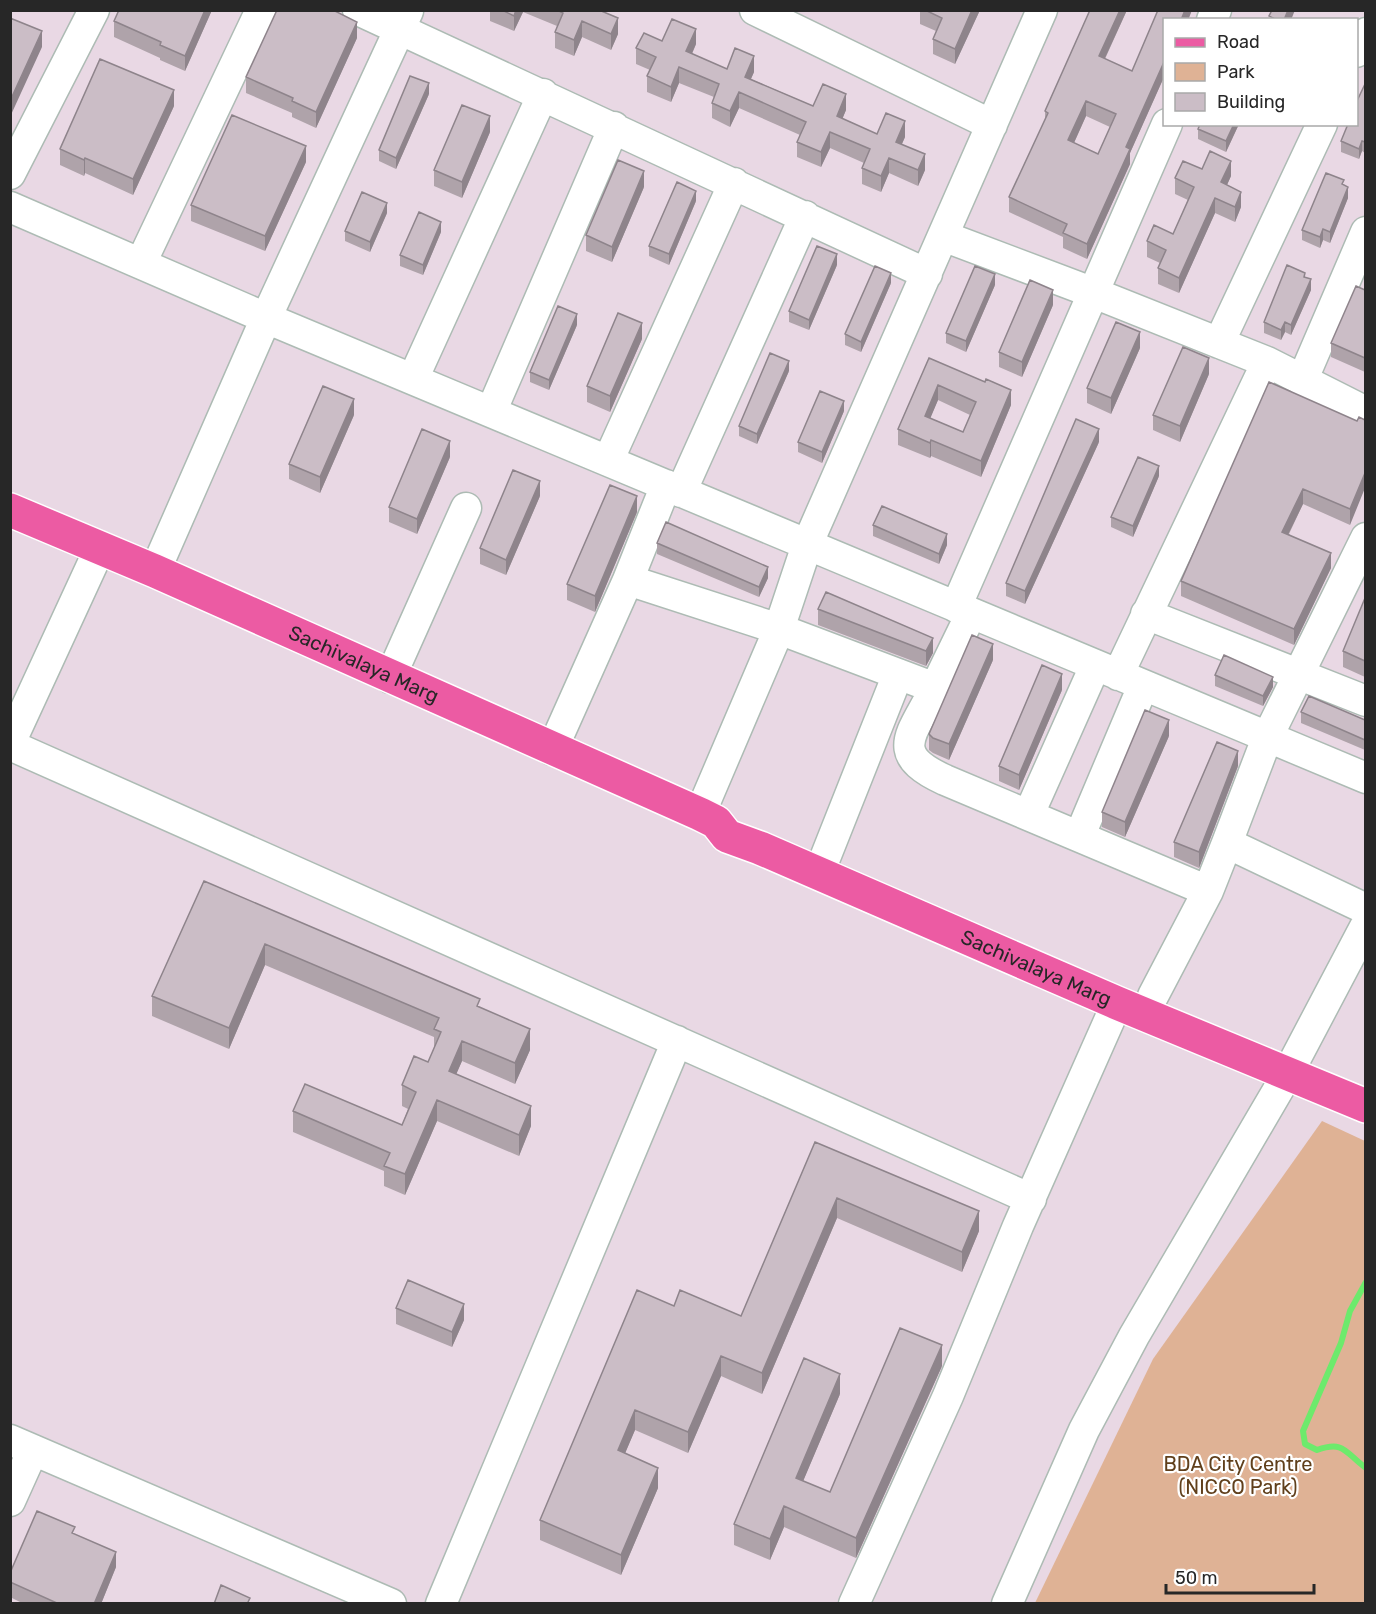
<svg xmlns="http://www.w3.org/2000/svg" width="1376" height="1614" viewBox="0 0 1376 1614" font-family="Rubik,sans-serif">
	<rect width="100%" height="100%" fill="#e9d8e4"/>
	<path fill="#dfb295" d="M1322,1121L1365,1141V1603H1035L1153,1359Z"/>
	<g fill="none" stroke-linecap="round" stroke-linejoin="round">
		<path stroke="#6dea6c" stroke-width="6" d="M1366,1282L1350,1311L1341,1343L1303,1431L1305,1444L1317,1450C1345,1440 1345,1453 1366,1468"/>
		<defs>
			<path id="minor" d="M358,10L927,274
				M755,10L992,125
				M1212,20L1216,10
				M1356,52L1366,33
				M10,174L94,10
				M10,207L266,318L1366,778
				M943,236L1094,293L1267,362L1366,412
				M141,263L261,10
				M1219,343L1322,124
				M413,379L543,94
				M1302,381L1366,232
				M491,412L614,127
				M608,461L734,183
				M681,492L805,216
				M155,571L266,318L408,11
				M628,580L779,629L935,688C913,734 886,753 945,780L1208,891
				M956,607L1167,124
				M1146,614L1366,701
				M1118,675L1267,362
				M390,678L466,508
				M935,688L971,614
				M10,743L99,550
				M10,745L1031,1199
				M552,750L628,580L666,485
				M700,814L779,629L807,545L1042,10
				M1029,814L1095,666
				M1080,835L1143,686
				M1227,843L1267,738L1366,538
				M825,858L898,674
				M1153,996L1208,891L1227,843L1366,909
				M10,1440L391,1604
				M10,1501L33,1450
				M441,1604L677,1041
				M854,1604L948,1396L1018,1226L1117,1003
				M1007,1604L1084,1430L1134,1336L1288,1073L1366,925"/>
			<g id="major">
				<path id="s1" d="M10,510L155,571L700,814L716,822L727,836L760,848L1117,1003L1366,1106"/>
			</g>
		</defs>
		<use href="#minor" stroke="#adbbb4" stroke-width="33"/>
		<use href="#major" stroke="#fff" stroke-width="36"/>
		<use href="#minor" stroke="#fff" stroke-width="30"/>
		<use href="#major" stroke="#ec5ba3" stroke-width="33"/>
	</g>
	<path fill="#afa3aa" fill-rule="evenodd" d="M212,10L185,71L160,60V58L114,37V21Z
		M490,10H599L618,34L611,50L582,37L574,56L555,48V32L557,26L523,12L514,31L490,21Z
		M920,10H980L955,64L933,54V39L936,31L920,24Z
		M1090,10H1127L1105,59L1132,71L1158,10H1192L1188,20H1164V77L1130,153V164L1087,259L1063,248V237L1009,212V197L1045,121V111ZM1086,116L1110,127L1098,154L1074,143Z
		M357,38L316,128L292,117V113L246,93V77Z
		M696,44L692,54L727,69L754,72L751,79L813,106L846,110L842,119L877,134L905,137L902,144L925,170L918,186L889,173L881,192L862,184V168L864,163L830,148L821,167L797,157V142L800,135L739,108L730,127L712,118V103L714,97L679,83L671,102L647,92V76L650,70L636,64V48Z
		M1365,84V153L1362,151L1359,159L1341,152V141Z
		M429,94L396,169L379,161V150Z
		M174,106L133,195L85,173L84,176L60,165V149Z
		M1239,124L1226,152L1198,139V129Z
		M490,132L462,198L434,186V170Z
		M306,162L265,251L191,221V205Z
		M1202,169L1231,176L1227,185L1241,207L1235,222L1215,213L1179,293L1158,284V268L1160,263L1147,257V241L1173,234L1188,200L1175,194V178Z
		M1344,185L1348,198L1330,243L1323,240L1320,248L1302,240V230Z
		M644,187L612,262L586,251V235Z
		M696,201L669,265L649,256V246Z
		M387,213L370,252L345,241V231Z
		M441,232L423,275L400,266V255Z
		M837,265L809,330L789,322V311Z
		M1305,277L1311,290L1291,335L1285,332L1281,340L1264,333V322Z
		M891,283L861,352L845,345V334Z
		M995,285L966,352L946,343V333Z
		M1365,290V372L1331,357V343Z
		M1053,305L1022,377L999,367V352Z
		M577,325L549,390L530,382V372Z
		M642,339L610,412L587,402V386Z
		M1140,348L1111,414L1087,403V388Z
		M929,358L1011,405L981,477L931,456L930,458L898,445V429ZM938,400L970,415L963,432L930,418Z
		M789,371L757,444L739,436V426Z
		M1209,374L1180,442L1153,430V415Z
		M844,411L822,463L798,452V442Z
		M354,415L320,493L289,479V464Z
		M1357,421L1350,525L1303,504L1289,534L1331,568L1294,645L1181,596V581Z
		M1099,442L1025,604L1006,596V583Z
		M450,457L417,534L389,522V507Z
		M1159,476L1133,537L1111,527V517Z
		M540,496L506,575L480,564V548Z
		M637,512L595,612L567,600V584Z
		M873,525L947,545L939,564L873,536Z
		M657,543L768,578L759,597L657,554Z
		M1365,598V677L1343,667V651Z
		M818,609L933,653L926,666L818,625Z
		M993,660L949,760L933,753L929,750V734Z
		M1215,675L1273,687L1263,706L1215,686Z
		M1062,690L1019,790L999,781V766Z
		M1301,712L1365,720V750L1301,723Z
		M1169,736L1125,837L1102,827V812Z
		M1238,766L1199,868L1174,857V842Z
		M204,881L480,1008L530,1050L515,1084L462,1061L456,1074L531,1126L519,1156L437,1121L405,1195L384,1186V1171L293,1132V1111L402,1125L408,1109L402,1106V1085L428,1062L434,1049V1037L265,965L229,1049L152,1016V996Z
		M815,1142L979,1231L962,1272L837,1218L762,1394L721,1376L688,1453L635,1430L625,1453L658,1488L621,1575L540,1540V1520L674,1306L741,1316Z
		M396,1308L464,1320L452,1347L396,1324Z
		M942,1366L856,1558L784,1527L770,1560L734,1545V1524L840,1394L803,1481L830,1492Z
		M75,1534L116,1567L101,1604H24L10,1597V1573Z"/>
	<path fill="#8e848b" d="M205,10H212L185,71V56Z
		M516,10H523V12L514,31V16Z
		M972,10H980L955,64V49Z
		M1120,10H1127L1099,71V56Z
		M1185,10H1192L1188,20H1181Z
		M1288,10H1295L1291,20H1284Z
		M618,18V34L611,50V34Z
		M582,21V37L574,56V40Z
		M357,22V38L316,128V112Z
		M696,29V44L686,67V51Z
		M42,31V47L10,117V101Z
		M754,56V72L745,92V77Z
		M1164,62V77L1130,153V164L1087,259V244L1126,147Z
		M679,67V83L671,102V87Z
		M429,83V94L396,169V158Z
		M174,90V106L133,195V179Z
		M739,92V108L730,127V111Z
		M846,94V110L837,132V116Z
		M1086,101V116L1068,156V140Z
		M490,116V132L462,198V182Z
		M905,121V137L896,157V142Z
		M1234,124H1239L1226,152V141Z
		M830,132V148L821,167V152Z
		M1362,141V151L1359,159V149Z
		M306,146V162L265,251V236Z
		M925,154V170L918,186V170Z
		M85,158V173L84,176V160Z
		M889,158V173L881,192V176Z
		M1231,161V176L1221,198V182Z
		M644,171V187L612,262V247Z
		M1348,187V198L1330,243V232Z
		M696,191V201L669,265V254Z
		M1241,192V207L1235,222V207Z
		M1215,198V213L1179,293V278Z
		M387,203V213L370,252V242Z
		M441,222V232L423,275V265Z
		M1323,229V240L1320,248V237Z
		M837,254V265L809,330V320Z
		M891,273V283L861,352V342Z
		M995,274V285L966,352V341Z
		M1311,279V290L1291,335V325Z
		M1053,290V305L1022,377V362Z
		M577,314V325L549,390V380Z
		M1285,322V332L1281,340V330Z
		M642,323V339L610,412V396Z
		M1140,332V348L1111,414V398Z
		M1209,358V374L1180,442V426Z
		M789,361V371L757,444V434Z
		M938,385V400L925,431V416Z
		M1011,390V405L981,477V461Z
		M354,399V415L320,493V477Z
		M844,401V411L822,463V452Z
		M1099,429V442L1025,604V591Z
		M931,440V456L930,458V443Z
		M450,441V457L417,534V519Z
		M1159,466V476L1133,537V526Z
		M1365,473V488L1350,525V509Z
		M540,481V496L506,575V560Z
		M1303,489V504L1282,547V532Z
		M637,496V512L595,612V596Z
		M947,534V545L939,564V554Z
		M1331,553V568L1294,645V629Z
		M768,567V578L759,597V587Z
		M933,638V653L926,666V651Z
		M993,644V660L949,760V744Z
		M1062,674V690L1019,790V775Z
		M1273,677V687L1263,706V696Z
		M1169,720V736L1125,837V822Z
		M1238,751V766L1199,868V852Z
		M265,944V965L229,1049V1028Z
		M530,1029V1050L515,1084V1063Z
		M462,1041V1061L449,1091V1071Z
		M437,1100V1121L405,1195V1174Z
		M531,1106V1126L519,1156V1135Z
		M837,1198V1218L762,1394V1373Z
		M979,1211V1231L962,1272V1252Z
		M464,1304V1320L452,1347V1332Z
		M942,1345V1366L856,1558V1538Z
		M721,1356V1376L688,1453V1432Z
		M840,1374V1394L796,1498V1478Z
		M635,1410V1430L618,1470V1450Z
		M658,1468V1488L621,1575V1555Z
		M784,1506V1527L770,1560V1539Z
		M116,1552V1567L101,1604H94Z"/>
	<path fill="#cbbdc6" stroke="#8e848b" stroke-width="1.5" fill-rule="evenodd" d="M119,10H205L185,56L160,45L161,42L114,21Z
		M277,10H333L357,22L316,112L292,101L293,98L246,77Z
		M502,10H516L514,16Z
		M557,10H599L618,18L611,34L582,21L574,40L555,32L563,13Z
		M925,10H972L955,49L933,39L942,18Z
		M1090,10H1120L1099,56L1132,71L1158,10H1185L1181,20H1164V62L1126,147L1130,149L1087,244L1063,233L1067,224L1009,197L1048,113L1045,111ZM1086,101L1116,114L1098,154L1068,140Z
		M1272,10H1288L1284,20H1277L1269,16Z
		M10,18L42,31L10,101Z
		M672,19L696,29L686,51L727,69L735,48L754,56L745,77L813,106L823,84L846,94L837,116L877,134L886,113L905,121L896,142L925,154L918,170L889,158L881,176L862,168L870,149L830,132L821,152L797,142L806,122L739,92L730,111L712,103L719,84L679,67L671,87L647,76L656,57L636,48L644,33L662,41Z
		M100,59L174,90L133,179L85,158L84,160L60,149Z
		M410,76L429,83L396,158L379,150Z
		M1365,84V142L1362,141L1359,149L1341,141L1348,124H1356V103Z
		M462,105L490,116L462,182L434,170Z
		M232,115L306,146L265,236L191,205Z
		M1200,124H1234L1226,141L1198,129Z
		M1210,151L1231,161L1221,182L1241,192L1235,207L1215,198L1179,278L1158,268L1166,250L1147,241L1154,225L1173,234L1194,187L1175,178L1183,161L1202,169Z
		M618,160L644,171L612,247L586,235Z
		M1326,173L1344,180L1342,184L1348,187L1330,232L1323,229L1320,237L1302,230Z
		M677,182L696,191L669,254L649,246Z
		M362,192L387,203L370,242L345,231Z
		M419,212L441,222L423,265L400,255Z
		M817,246L837,254L809,320L789,311Z
		M1287,265L1305,273L1304,277L1311,279L1291,325L1285,322L1281,330L1264,322Z
		M875,266L891,273L861,342L845,334Z
		M975,266L995,274L966,341L946,333Z
		M1030,280L1053,290L1022,362L999,352Z
		M1356,286L1365,290V358L1331,343Z
		M558,306L577,314L549,380L530,372Z
		M618,313L642,323L610,396L587,386Z
		M1116,322L1140,332L1111,398L1087,388Z
		M1183,347L1209,358L1180,426L1153,415Z
		M770,353L789,361L757,434L739,426Z
		M929,358L985,382L986,379L1011,390L981,461L931,440L930,443L898,429ZM938,385L976,402L963,432L925,416Z
		M1269,382L1357,421L1359,417L1365,420V473L1350,509L1303,489L1282,532L1331,553L1294,629L1181,581Z
		M323,386L354,399L320,477L289,464Z
		M820,391L844,401L822,452L798,442Z
		M1076,419L1099,429L1025,591L1006,583Z
		M422,429L450,441L417,519L389,507Z
		M1138,457L1159,466L1133,526L1111,517Z
		M513,470L540,481L506,560L480,548Z
		M610,485L637,496L595,596L567,584Z
		M882,506L947,534L939,554L873,525Z
		M666,522L768,567L759,587L657,543Z
		M826,592L933,638L926,651L818,609Z
		M1365,598V661L1343,651Z
		M972,635L993,644L949,744L933,738L929,734Z
		M1224,655L1273,677L1263,696L1215,675Z
		M1042,665L1062,674L1019,775L999,766Z
		M1309,696L1365,720V740L1301,712Z
		M1145,710L1169,720L1125,822L1102,812Z
		M1217,742L1238,751L1199,852L1174,842Z
		M204,881L480,999L477,1006L530,1029L515,1063L462,1041L449,1071L531,1106L519,1135L437,1100L405,1174L384,1166L390,1153L293,1111L305,1084L402,1125L416,1092L402,1085L414,1056L428,1062L441,1032L434,1029L439,1018L265,944L229,1028L152,996Z
		M815,1142L979,1211L962,1252L837,1198L762,1373L721,1356L688,1432L635,1410L618,1450L658,1468L621,1555L540,1520L637,1290L674,1306L680,1290L741,1316Z
		M408,1280L464,1304L452,1332L396,1308Z
		M900,1328L942,1345L856,1538L784,1506L770,1539L734,1524L804,1358L840,1374L796,1478L830,1492Z
		M37,1511L75,1527L72,1533L116,1552L94,1604H59L10,1582V1573Z
		M221,1585L250,1598L247,1604H214Z"/>
	<g text-anchor="middle" dominant-baseline="central" stroke-width="4.5" stroke-linejoin="round" paint-order="stroke">
		<g font-size="20" fill="#272727" stroke="#fff">
			<text stroke="none"><textPath href="#s1" startOffset="386">Sachivalaya Marg</textPath></text>
			<text stroke="none"><textPath href="#s1" startOffset="1126">Sachivalaya Marg</textPath></text>
		</g>
		<g font-size="20" fill="#603f1b" stroke="#fff">
			<text x="1238" y="1464">BDA City Centre<tspan x="1238" dy="23">(NICCO Park)</tspan></text>
		</g>
	</g>
	<rect width="1376" height="1614" fill="none" stroke="#272727" stroke-width="24"/>
	<rect x="1163" y="18" width="195" height="108" fill="#ffffff" stroke="#a9a9a9" stroke-width="1.5"/>
	<rect x="1175" y="38" width="30" height="9" fill="#ec5ba3" stroke="#a9a9a9" stroke-width="1.5"/>
	<text x="1217" y="48" font-size="18" fill="#272727">Road</text>
	<rect x="1175" y="63" width="30" height="18" fill="#dfb295" stroke="#a9a9a9" stroke-width="1.5"/>
	<text x="1217" y="78" font-size="18" fill="#272727">Park</text>
	<rect x="1175" y="93" width="30" height="18" fill="#cbbdc6" stroke="#a9a9a9" stroke-width="1.5"/>
	<text x="1217" y="108" font-size="18" fill="#272727">Building</text>
	<path d="M1166 1584v9h148v-9" fill="none" stroke="#272727" stroke-width="3"/>
	<text x="1175" y="1584" font-size="18" fill="#272727" stroke="#ffffff" stroke-width="4.5" paint-order="stroke">50 m</text>
</svg>
